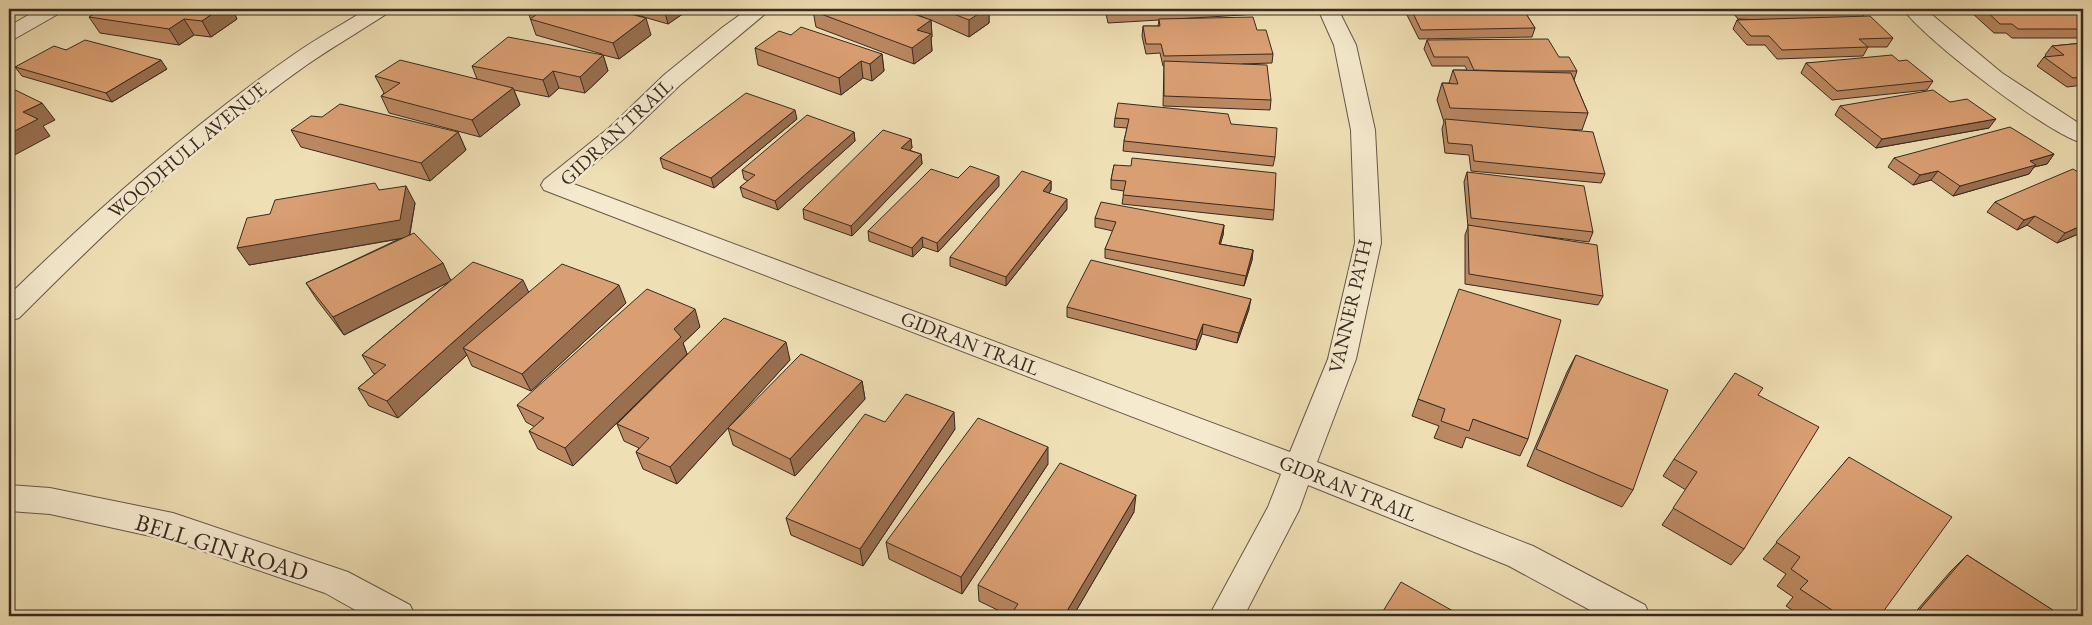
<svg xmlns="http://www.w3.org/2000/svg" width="2092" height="625" viewBox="0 0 2092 625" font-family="'EB Garamond',serif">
	<rect width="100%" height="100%" fill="#efdfb4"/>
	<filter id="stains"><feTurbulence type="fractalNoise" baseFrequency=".004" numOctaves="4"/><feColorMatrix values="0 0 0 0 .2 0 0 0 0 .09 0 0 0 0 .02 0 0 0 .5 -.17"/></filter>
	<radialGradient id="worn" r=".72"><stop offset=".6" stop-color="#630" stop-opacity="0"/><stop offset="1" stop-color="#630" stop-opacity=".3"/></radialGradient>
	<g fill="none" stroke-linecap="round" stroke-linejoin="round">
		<defs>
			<path id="street" d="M39,9H63L60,13L16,38L9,40V26Z
				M367,9H391L388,13C362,30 334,46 308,64C203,138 110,227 19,318L9,321V295C98,209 191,126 293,55C317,38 343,24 367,9Z
				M748,9H771L680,85L626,137L571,183L1290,452L1328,359L1355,243L1351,130L1334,45L1318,9H1338L1356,45L1375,130L1381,243L1356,359L1317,462L1533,546L1645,605L1650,616H1601L1509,566L1308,485L1299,510L1244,616H1209L1268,507L1281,474L544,190L541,185L544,180L610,127L664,75L723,27Z
				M1903,9H1925L2002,73L2083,126V143C2050,136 1923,38 1903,9Z
				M9,485L50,488L173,513L348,572L410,605L415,616H366L325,593L173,541L50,514L9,511Z"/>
		</defs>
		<use href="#street" stroke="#665746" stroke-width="2"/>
		<use href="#street" fill="#f5eace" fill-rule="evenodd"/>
	</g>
	<path fill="#bb8861" stroke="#382a22" d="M102,9H232L237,19L211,37L194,35L179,45L100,33L89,17Z
		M527,9H610L651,35L619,59L603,55L608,71L585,93L559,88L549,97L514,90L520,105L480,137L389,113L381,96L384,93L375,76L477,79L472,66L602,54L536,35Z
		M616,9H690L668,24Z
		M904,9H994L989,12V23L969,37L931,20L932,37H931L932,51L914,64L816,27L813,11L930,20Z
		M1105,9H1260L1259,14L1176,19L1257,30L1273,54L1272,63L1242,64L1271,100L1270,110L1163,106L1164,66H1163L1160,53L1146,54L1142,36L1143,26H1158L1159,20L1108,23Z
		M1404,9H1523L1535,28L1532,37L1419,39Z
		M1730,9H1863L1865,12L1863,17L1893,38L1887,47H1868L1863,56L1777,59L1765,45H1747L1733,29L1737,20H1764L1738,19Z
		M1975,9H2083V38H2012L2006,33H1994L1972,13Z
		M791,35L882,54L884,71L872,81L863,78L841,95L758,65L755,48Z
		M1427,40L1559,57L1577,71L1574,80L1588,113L1582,130L1550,129L1605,174L1601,183L1471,171L1469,155L1445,153L1442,129L1444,122L1437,100L1442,83H1449L1453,70H1467L1465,66H1432L1424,49Z
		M2083,43V85L2067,87L2037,66L2044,57H2047L2045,55L2052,46Z
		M66,50L167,69L112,102L22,76L15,67Z
		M1899,61L1933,81L1927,90L1832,100L1801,73L1806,63Z
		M1950,102L1989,128L1876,148L1835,115L1840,106Z
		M1115,118L1231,124L1275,157L1273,166L1123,151L1124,141L1127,128L1114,127Z
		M797,119L714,188L663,168L660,158Z
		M291,130L458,132L466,150L430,181L301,147Z
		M854,132L855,141L778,210L743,197L740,187L748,181L744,179L742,170Z
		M911,139L912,148L909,150L921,154L922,164L852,236L804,219L803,209Z
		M2054,154L2047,164L2034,167L2029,174L1953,196L1931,180L1913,185L1888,167L1894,158Z
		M1114,165L1274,210L1273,220L1122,204L1124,191L1111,189V180Z
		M1467,172L1593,232L1589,242L1534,235L1603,296L1598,305L1465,284V235L1468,227L1464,182Z
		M2083,175V232L2057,243L2027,225L2017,230L1987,212L1995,202Z
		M958,178L999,186L938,252L923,247L913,257L869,241L868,231Z
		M1051,181V190L1049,193L1067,209L1006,286L950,266V257Z
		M379,190L415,203L410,234L451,280L529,292L626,303L531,391L472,366L467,355L398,418L369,406L358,388L375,374L373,373L362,355L449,282L344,335L317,300L306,283L399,239L249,265L270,214Z
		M1095,218L1224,225L1223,235L1220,244L1253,250L1252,260L1244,286L1105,258V249L1113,231L1095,227Z
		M1067,307L1249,309L1237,343L1202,334L1196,350L1067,317Z
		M700,327L683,343L687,354L790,360L729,426L862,381L865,399L795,476L733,445L728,428L677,484L643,469L636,452L639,448L624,441L617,424L673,368L573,466L538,449L529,431L535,427L526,422L517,405Z
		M1576,355L1633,490L1622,507L1527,466L1567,372Z
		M1758,395L1744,549L1731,565L1662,525L1686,490L1663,476L1674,459Z
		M1418,399L1528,439L1520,456L1466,437L1462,448L1434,438L1439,426L1412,416Z
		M885,422L955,429L863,566L791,535L786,518Z
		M1849,457L1880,616H1801L1786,606L1793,597L1777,586L1786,574L1763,559Z
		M1048,464L962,594L889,559L886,542Z
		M1134,512L1073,616H1010L979,601L978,585Z
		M1967,555L2062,616H1912L1950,572Z"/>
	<path fill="#986f4f" stroke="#382a22" d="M219,9H232L237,19L211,37L202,21Z
		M664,9H690L668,24Z
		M977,9H994L989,12V23L969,37V20Z
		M646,18L651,35L619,59L613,43Z
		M184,19L194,35L179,45L169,29Z
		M931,20L932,37H931L932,51L914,64L912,48L917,30Z
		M882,54L884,71L872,81L870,64Z
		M603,55L608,71L585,93L580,77Z
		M161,60L167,69L112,102L106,93Z
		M861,61L863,78L841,95L839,78Z
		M553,71L559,88L549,97L543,80Z
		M513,88L520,105L480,137L472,120Z
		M42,103L55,120L43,126L50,136L9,158V134L23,112Z
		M795,110L797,119L714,188L711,178Z
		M1996,119L1989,128L1876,148L1882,139Z
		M458,132L466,150L430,181L421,163Z
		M854,132L855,141L778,210L775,201Z
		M911,139L912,148L902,157L901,148Z
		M921,154L922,164L852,236L851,226Z
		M2054,154L2047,164L2034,167L2029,174L1953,196L1960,186L2030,161Z
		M1938,171L1931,180L1913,185L1920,175Z
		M999,176V186L938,252L937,243Z
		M1051,181V190L1043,201V191Z
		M406,186L415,203L409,237L249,265L237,248Z
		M1067,199V209L1006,286V277Z
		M2035,216L2027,225L2017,230L2024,220Z
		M1224,225L1223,235L1218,253L1219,244Z
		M2083,225V232L2057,243L2065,233Z
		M922,237L923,247L913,257L912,248Z
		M1253,250L1252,260L1244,286L1246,276Z
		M443,263L451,281L363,325L344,335L333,317Z
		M523,280L531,297L463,348L467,355L398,418L387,401Z
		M619,285L626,303L531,391L522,374Z
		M1251,299L1249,309L1237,343L1239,333Z
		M695,309L700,327L683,343L687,354L573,466L565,448L674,329Z
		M1203,324L1202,334L1196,350L1197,340Z
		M786,342L790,360L677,484L670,467Z
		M862,381L865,399L795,476L790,459Z
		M954,412L955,429L863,566L860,549Z
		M1048,447V464L962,594L961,577Z
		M1136,495L1134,512L1073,616H1064Z"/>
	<path fill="#d99e71" stroke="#382a22" d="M102,9H219L202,21L184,19L169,29L89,17Z
		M537,9H610L646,18L613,43L530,19L543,10Z
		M816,9H899L931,20L917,30L931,34L912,48L813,11Z
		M941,9H986L969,20Z
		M1107,9H1191L1109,14Z
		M1411,9H1523L1535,28L1421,30Z
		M1741,9H1863L1865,12L1742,10Z
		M1984,9H2083V29H2018L2012,24H2000Z
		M1870,16L1893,38L1859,39L1868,47L1782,50L1769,36H1751L1737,20Z
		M1253,17L1257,30H1266L1273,54L1164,56L1161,44H1146L1143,26H1160L1159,19Z
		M801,27L882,54L870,64L861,61L839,78L755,48L779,31L791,35Z
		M508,37L603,55L580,77L553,71L543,80L472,66Z
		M1548,39L1559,57H1569L1577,71H1509L1474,70L1468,57H1434L1427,40Z
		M85,40L161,60L106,93L15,67L54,46L66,50Z
		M2083,43V77L2073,78L2044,57L2064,55L2052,46Z
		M1892,55L1899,61L1907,60L1933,81L1837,91L1806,63Z
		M400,60L513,88L472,120L381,96L400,83L375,76Z
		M1164,61L1267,65L1271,100L1164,96Z
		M1453,70L1571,73L1588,113L1450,108L1442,83L1458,84Z
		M9,87L42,103L23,112L38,119L9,134Z
		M1933,90L1950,102L1967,99L1996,119L1882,139L1840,106Z
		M746,93L795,110L711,178L660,158Z
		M1118,103L1228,114L1231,124L1277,128L1275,157L1124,141L1129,119L1115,118Z
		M340,104L458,132L421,163L291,130L311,116L322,117Z
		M807,115L854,132L775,201L740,187L755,175L742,170Z
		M1445,119L1593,132L1605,174L1474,161L1472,145L1448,143Z
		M2010,127L2054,154L2030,161L2036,165L1960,186L1938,171L1920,175L1894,158Z
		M883,130L911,139L901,148L921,154L851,226L803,209Z
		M1132,158L1276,173L1274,210L1123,195L1126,181L1111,180L1114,165L1131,166Z
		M970,166L999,176L937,243L922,237L912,248L868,231L931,169L958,178Z
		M2073,169L2083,175V225L2065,233L2035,216L2024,220L1995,202Z
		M1022,171L1051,181L1043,191L1067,199L1006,277L950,257Z
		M1467,172L1584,186L1593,232L1471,218Z
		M375,183L379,190L406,186L400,220L237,248L247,218L270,214L275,200Z
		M1101,202L1224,225L1219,244L1253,250L1246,276L1105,249L1116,222L1095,218Z
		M1468,225L1597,245L1603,296L1469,274Z
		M414,233L443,263L333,317L306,283Z
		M1091,260L1251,299L1239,333L1203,324L1197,340L1067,307Z
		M473,262L523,280L387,401L358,388L386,365L362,355Z
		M562,264L619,285L522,374L463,348Z
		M647,289L695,309L674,329L681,337L565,448L529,431L544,418L517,405Z
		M1459,289L1561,320L1528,439L1473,419L1469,431L1441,421L1445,409L1418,399Z
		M724,318L786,342L670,467L636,452L649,438L617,424Z
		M801,354L862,381L790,459L728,428Z
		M1576,355L1668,390L1633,490L1536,449Z
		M1735,373L1763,388L1758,395L1819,427L1744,549L1673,508L1697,472L1674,459Z
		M906,394L954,412L860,549L786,518L865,414L885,422Z
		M978,418L1048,447L961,577L886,542Z
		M1849,457L1952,517L1880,616H1841L1800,589L1808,581L1791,569L1800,557L1776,542Z
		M1060,463L1136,495L1064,616H1010L1018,604L978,585Z
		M1967,555L2062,616H1914Z
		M1401,582L1462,616H1380Z"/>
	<g text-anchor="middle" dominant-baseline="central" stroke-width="5" stroke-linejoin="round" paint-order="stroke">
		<g font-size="20" fill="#382a22" stroke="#f5eace">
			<text transform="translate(616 132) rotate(-43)">GIDRAN TRAIL</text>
			<text transform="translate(187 150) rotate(-40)">WOODHULL AVENUE</text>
			<text transform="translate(1350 306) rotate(-77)">VANNER PATH</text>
			<text transform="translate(970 343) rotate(21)">GIDRAN TRAIL</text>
			<text transform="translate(1348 488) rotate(22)">GIDRAN TRAIL</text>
		</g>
		<g font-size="24" fill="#382a22" stroke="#f5eace">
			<text transform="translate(222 547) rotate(17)">BELL GIN ROAD</text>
		</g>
	</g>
	<rect width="2092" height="625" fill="none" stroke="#efdfb4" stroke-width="30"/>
	<rect x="10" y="10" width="2072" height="605" fill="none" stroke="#382a22" stroke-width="2.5"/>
	<rect x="15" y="15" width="2062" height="595" fill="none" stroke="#382a22"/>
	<rect width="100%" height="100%" filter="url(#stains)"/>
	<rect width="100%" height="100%" fill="url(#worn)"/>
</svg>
